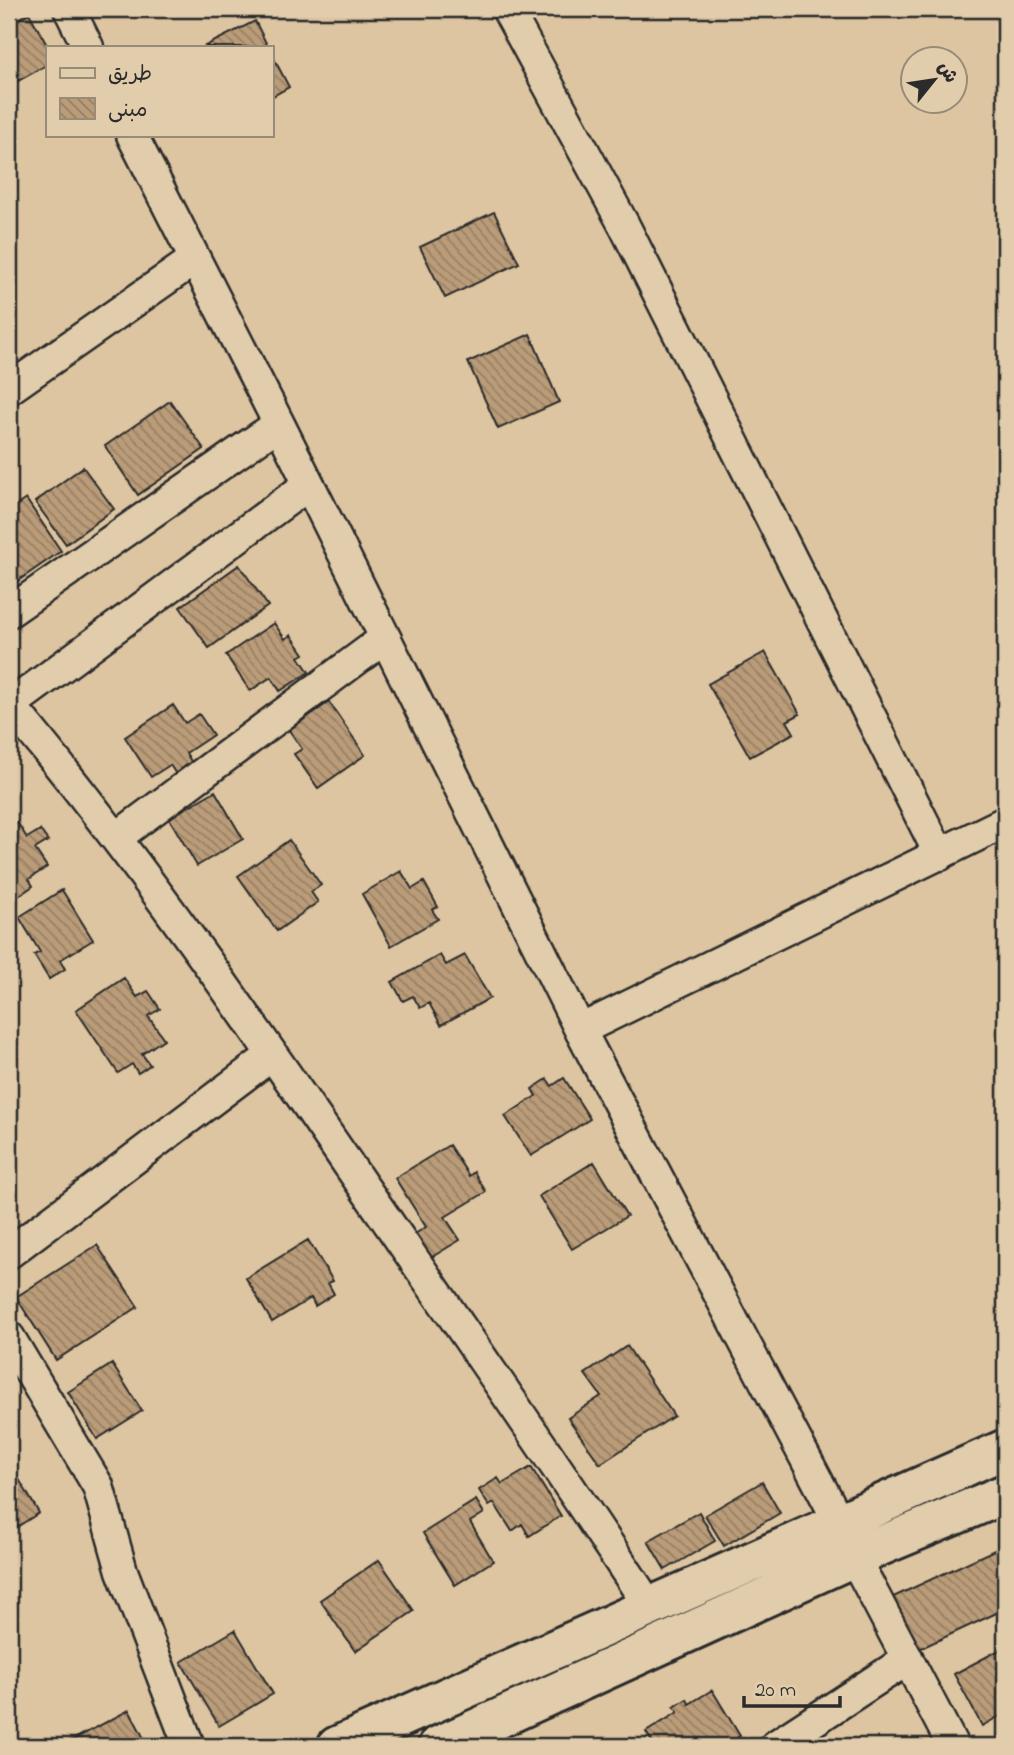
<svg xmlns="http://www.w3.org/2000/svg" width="1014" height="1755" viewBox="0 0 1014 1755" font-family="'Indie Flower','Playpen Sans Arabic',sans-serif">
	<defs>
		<pattern id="building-back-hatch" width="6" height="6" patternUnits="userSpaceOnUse" patternTransform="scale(1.75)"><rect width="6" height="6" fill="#ba9c79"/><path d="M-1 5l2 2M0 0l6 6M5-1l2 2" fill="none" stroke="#977f63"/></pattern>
	</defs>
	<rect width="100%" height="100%" fill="#ddc5a1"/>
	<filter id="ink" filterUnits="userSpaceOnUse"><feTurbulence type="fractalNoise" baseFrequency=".0143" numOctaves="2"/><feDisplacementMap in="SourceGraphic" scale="14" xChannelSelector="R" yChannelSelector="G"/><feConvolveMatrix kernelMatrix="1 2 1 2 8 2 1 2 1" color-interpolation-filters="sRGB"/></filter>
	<g filter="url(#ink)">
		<path fill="url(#building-back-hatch)" stroke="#2b2b2b" stroke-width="2" d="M29,13L48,47L47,65L9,86V24Z
			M255,21L268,47H206L205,46Z
			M271,53L289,87L271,97Z
			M494,212L519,263L445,298L420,247Z
			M530,334L559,402L498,429L468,362Z
			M170,401L204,449L138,495L105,446Z
			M83,467L114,509L66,544L35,502Z
			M26,499L61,551L9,587V510Z
			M239,565L268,606L209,648L180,607Z
			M274,623L285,639L291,635L304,654L299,657L309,672L280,691L271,677L250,691L226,655Z
			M765,652L800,714L787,721L794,733L750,757L708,684Z
			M329,702L365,755L318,788L294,754L302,749L289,730Z
			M173,705L185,723L199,714L213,735L186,753L192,763L176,774L170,765L151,777L125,737Z
			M215,791L243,839L197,866L169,818Z
			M17,822L27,838L40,830L48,841L35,849L47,867L29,879L33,886L14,899L11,893L9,895V827Z
			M289,840L321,885L311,892L318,902L277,931L238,876Z
			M401,871L412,889L424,882L438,907L432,910L438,919L391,946L362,894Z
			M62,890L93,940L60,960L65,969L49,979L34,955L40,952L19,917Z
			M440,955L446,965L465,955L490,998L441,1025L429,1003L420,1008L413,996L403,1001L392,982Z
			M124,978L137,997L148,991L160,1009L148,1016L164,1039L142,1054L150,1065L138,1073L132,1064L118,1073L76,1010Z
			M564,1078L590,1119L531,1156L505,1116L536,1096L532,1089L547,1079L552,1086Z
			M449,1145L469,1176L474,1172L486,1192L445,1217L460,1240L422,1263L407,1239L426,1227L395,1178Z
			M594,1162L627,1216L572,1249L539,1196Z
			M308,1240L333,1281L328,1283L334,1294L315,1306L311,1298L272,1322L246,1278Z
			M97,1245L138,1307L56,1360L16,1297Z
			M627,1346L674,1416L600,1464L568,1418L601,1396L585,1374Z
			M112,1364L142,1411L97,1439L68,1392Z
			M531,1467L561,1516L529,1536L522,1524L512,1531L494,1503L489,1506L479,1490L498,1478L502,1484Z
			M9,1476L11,1481L17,1476L39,1513L9,1532Z
			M762,1482L780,1513L724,1546L705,1515Z
			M476,1500L484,1513L470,1522L493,1561L455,1585L423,1533Z
			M699,1512L715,1541L665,1570L648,1541Z
			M1005,1545V1609L913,1652L889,1599Z
			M379,1560L414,1611L355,1651L320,1600Z
			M235,1630L273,1694L219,1726L181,1662Z
			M1005,1647V1713L982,1726L954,1674Z
			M712,1690L740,1736L724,1746H655L646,1732L678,1712L674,1707L687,1699L689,1704Z
			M129,1710L148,1746H61Z"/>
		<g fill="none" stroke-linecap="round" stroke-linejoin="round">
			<defs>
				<path id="street" d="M69,9L88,47
					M507,9L625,227L940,855
					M132,135L279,424L580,1030L839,1522L854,1557L953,1746
					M9,389L195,259
					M9,612L279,424
					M9,704C133,852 243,1011 352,1170C452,1315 553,1459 649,1606
					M9,706L308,485
					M116,838L384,639
					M580,1030L1005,822
					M9,1253L272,1055
					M9,1337L98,1486L122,1571L189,1746
					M775,1746L908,1659"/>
				<path id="secondary" d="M337,1746L1005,1449
					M438,1746L854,1557L1005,1494"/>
			</defs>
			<use href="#street" stroke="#2b2b2b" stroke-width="35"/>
			<use href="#secondary" stroke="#2b2b2b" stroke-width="44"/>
			<use href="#street" stroke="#e1cdac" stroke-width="30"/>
			<use href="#secondary" stroke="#e1cdac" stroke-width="38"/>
		</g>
	</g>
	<rect width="1014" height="1755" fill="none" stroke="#e1cdac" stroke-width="35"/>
	<rect x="18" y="18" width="979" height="1720" fill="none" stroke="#2b2b2b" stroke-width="2.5" filter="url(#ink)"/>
	<rect x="46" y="46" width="228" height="91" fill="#e1cdac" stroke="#988c78" stroke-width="2"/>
	<rect x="60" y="68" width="35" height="10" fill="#e1cdac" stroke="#988c78" stroke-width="2"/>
	<text x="108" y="80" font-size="21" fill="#2b2b2b">طريق</text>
	<rect x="60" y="98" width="35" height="21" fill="url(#building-back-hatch)" stroke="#988c78" stroke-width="2"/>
	<text x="108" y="116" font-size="21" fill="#2b2b2b">مبنى</text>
	<g transform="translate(934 80) rotate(60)"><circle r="33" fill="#e1cdac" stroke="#988c78" stroke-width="2"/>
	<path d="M0-5L12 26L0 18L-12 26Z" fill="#2b2b2b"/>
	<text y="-10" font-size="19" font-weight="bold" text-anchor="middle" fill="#2b2b2b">ش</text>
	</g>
	<path d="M744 1696v10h96v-10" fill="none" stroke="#2b2b2b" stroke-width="3.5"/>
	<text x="755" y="1696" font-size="21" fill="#2b2b2b" stroke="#e1cdac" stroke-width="5" paint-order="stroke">20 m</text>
</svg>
